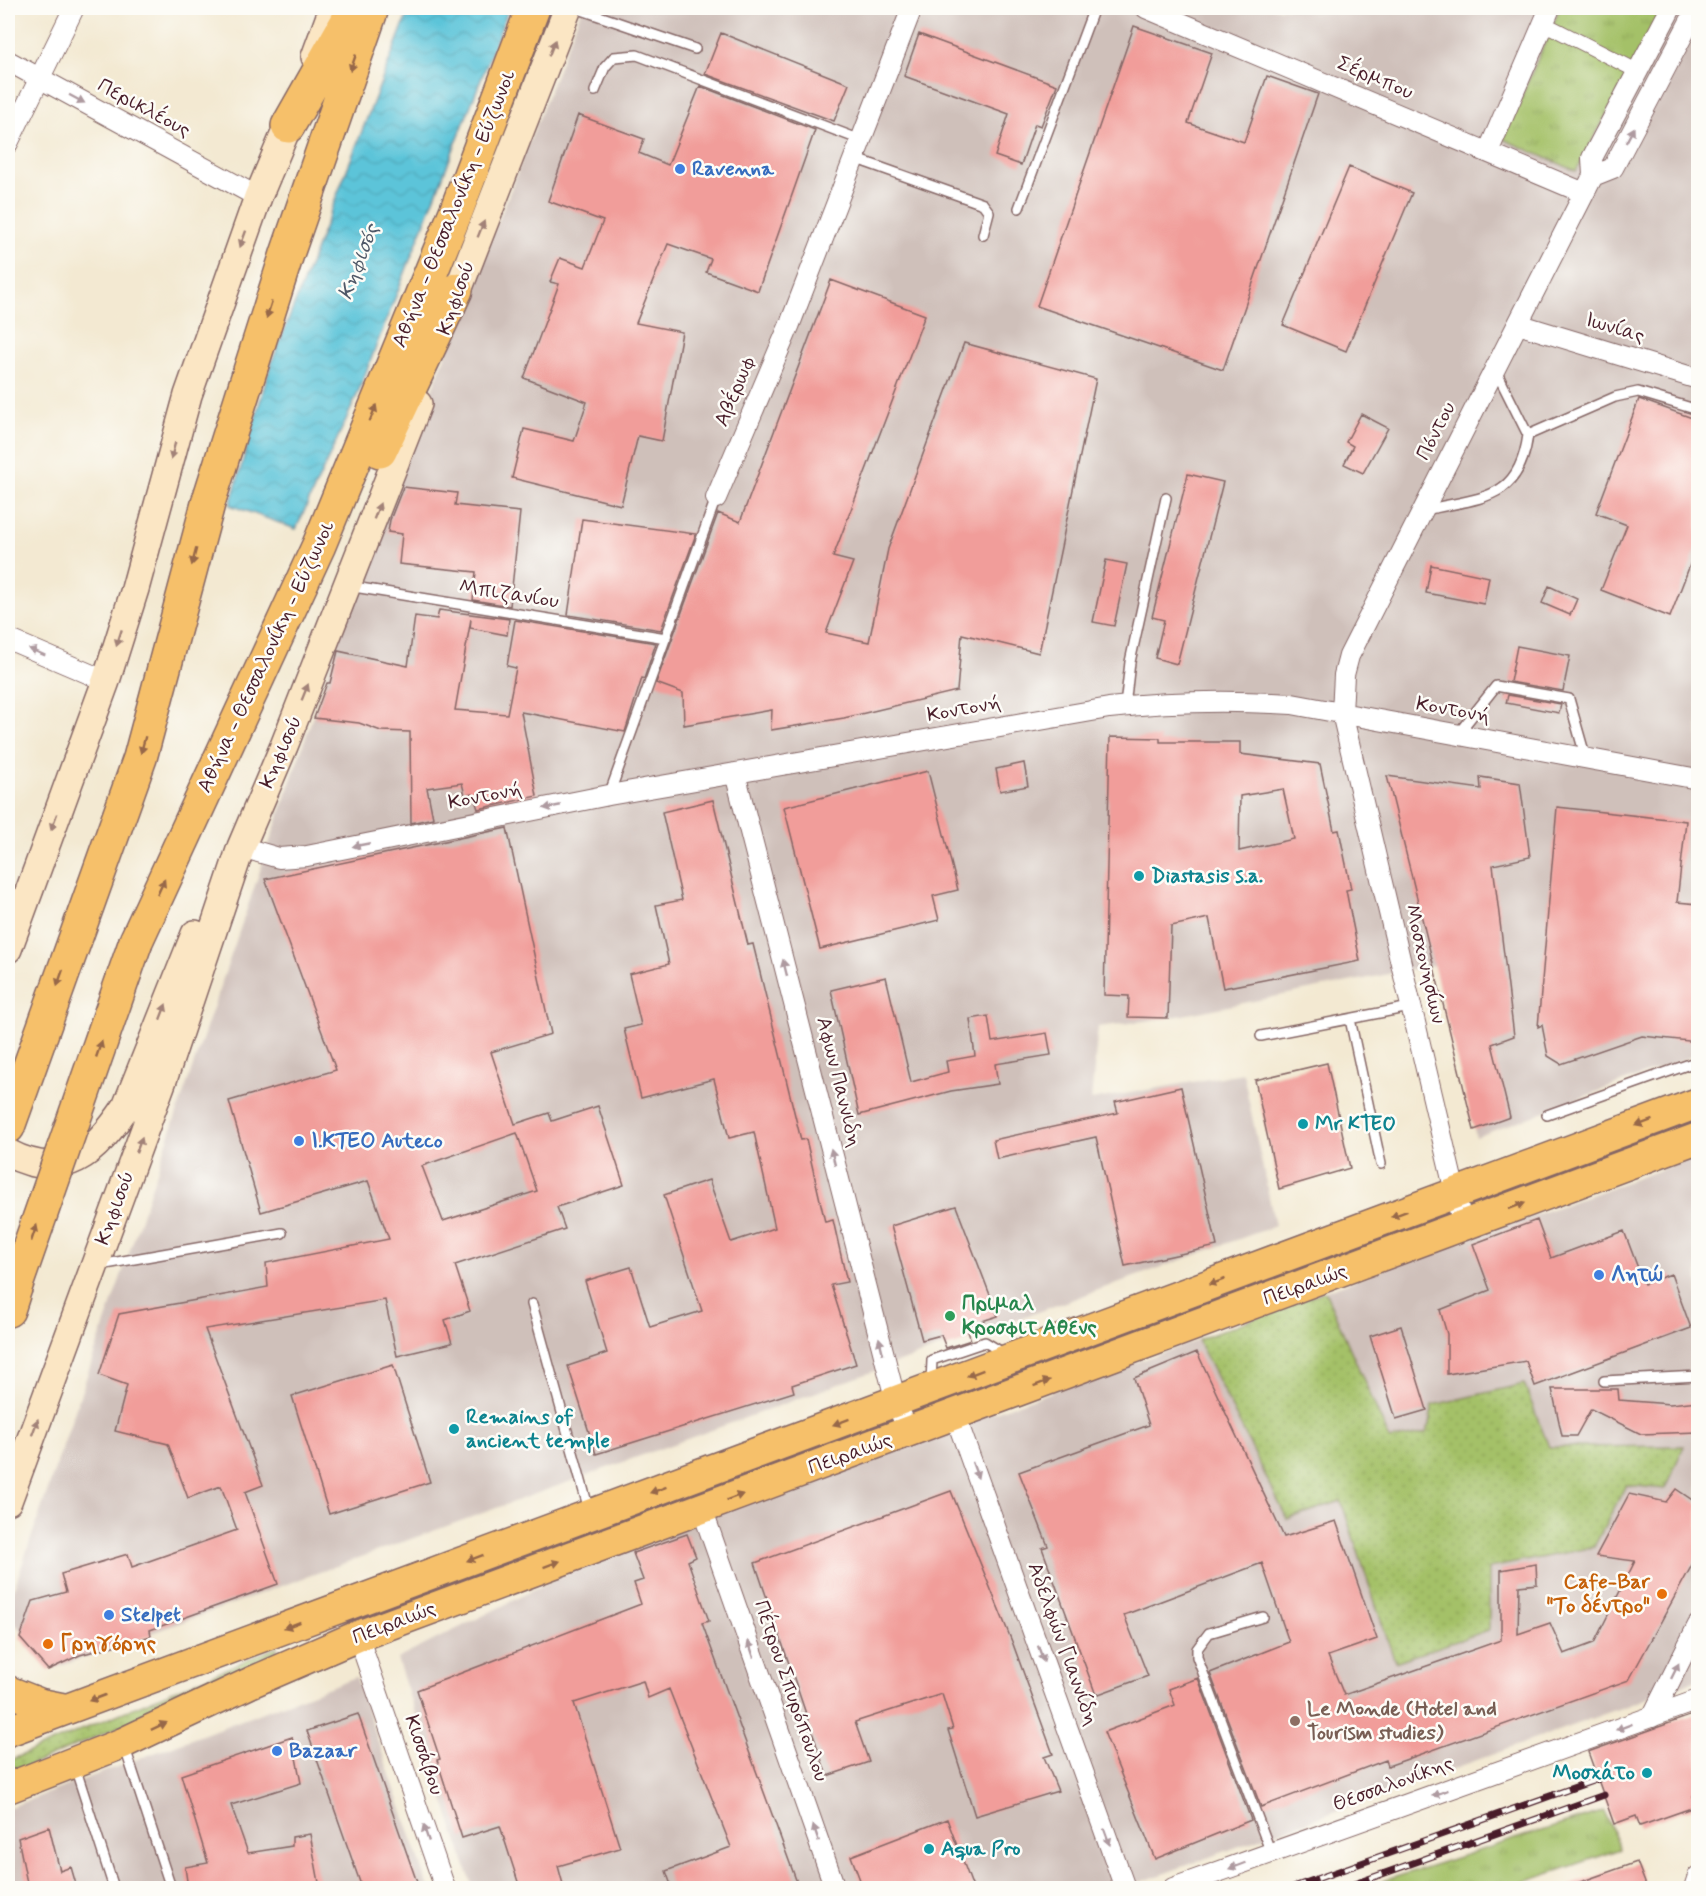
<svg xmlns="http://www.w3.org/2000/svg" width="1706" height="1896" viewBox="0 0 1706 1896" font-family="Mynerve,sans-serif">
	<defs>
		<pattern id="grass-dots" width="8" height="8" patternUnits="userSpaceOnUse" patternTransform="scale(1.5)"><rect width="8" height="8" fill="#a4c168"/><path d="M2 2h.1M6 6h.1" fill="none" stroke="#8fa55a" stroke-width="1.8" stroke-linecap="round"/></pattern>
		<pattern id="park-tufts" width="24" height="20" patternUnits="userSpaceOnUse" patternTransform="scale(1.5)"><rect width="24" height="20" fill="#a4c168"/><path d="M3 7l-1-3M5 7V3M7 7l1-3M15 17l-1-3M17 17v-4M19 17l1-3" fill="none" stroke="#8fa55a"/></pattern>
		<pattern id="water-waves" width="16" height="10" patternUnits="userSpaceOnUse" patternTransform="scale(1.5)"><rect width="16" height="10" fill="#5cc4d9"/><path d="M0 5q4-4 8 0t8 0" fill="none" stroke="#52a8ba"/></pattern>
	</defs>
	<rect width="100%" height="100%" fill="#fdfcf7"/>
	<filter id="ink" filterUnits="userSpaceOnUse"><feTurbulence type="fractalNoise" baseFrequency=".0167" numOctaves="2"/><feDisplacementMap in="SourceGraphic" scale="12" xChannelSelector="R" yChannelSelector="G"/><feConvolveMatrix kernelMatrix="1 2 1 2 8 2 1 2 1" color-interpolation-filters="sRGB"/></filter>
	<filter id="wash" filterUnits="userSpaceOnUse"><feTurbulence type="fractalNoise" baseFrequency=".008" numOctaves="4" result="noise"/><feDisplacementMap in="SourceGraphic" scale="24" xChannelSelector="R" yChannelSelector="G"/><feGaussianBlur stdDeviation="1.35" result="paint"/><feColorMatrix in="noise" values="0 0 0 0 0 0 0 0 0 0 0 0 0 0 0 0 0 1.4 0 .05"/><feComposite in="paint" operator="in"/></filter>
	<g filter="url(#wash)">
		<rect width="100%" height="100%" fill="#f3e9d2"/>
		<path fill="#cfc0ba" d="M582,8H1698V1054L1476,1137L1434,965L1168,1018L1098,1027L1091,1100L1243,1073L1275,1226L55,1668L8,1616V1606L374,538Z
			M1698,1156V1680L1124,1888H473L397,1659L629,1542L1198,1340L1287,1519L1341,1500L1395,1661L1489,1629V1568L1594,1547L1626,1485L1549,1447L1427,1433L1390,1440L1325,1291Z
			M356,1677L429,1888H8V1808Z"/>
		<path fill="url(#grass-dots)" stroke="#77704a" stroke-width="1.5" d="M1325,1291L1390,1440L1427,1433L1433,1405L1524,1384L1549,1447L1684,1446L1665,1489L1626,1485L1594,1547L1489,1568V1630L1395,1662L1341,1501L1287,1519L1198,1340Z
			M277,1647V1651L186,1698L8,1775V1761Z"/>
		<path fill="url(#park-tufts)" stroke="#77704a" stroke-width="1.5" d="M1560,8H1664L1576,171L1503,139Z
			M1604,1811L1621,1849L1507,1888H1361Z"/>
		<path fill="url(#water-waves)" stroke="#537282" stroke-width="1.5" d="M410,8H509L355,400L296,529L230,505L270,367Z"/>
		<g id="blocks">
			<path fill="#f19d9a" fill-rule="evenodd" d="M1134,26L1212,53L1188,123L1244,142L1267,76L1318,94L1223,370L1037,306Z
				M721,33L849,84L834,121L705,74Z
				M919,34L1057,85L1041,126L1035,124L1021,165L995,156L1009,114L904,76Z
				M700,86L815,130L758,291L706,272L711,259L668,244L636,323L682,332L662,441L638,436L621,505L512,478L524,429L574,441L587,402L524,378L559,284L550,282L560,258L585,267L603,221L548,201L578,115L644,139L639,153L668,165Z
				M1349,167L1412,193L1346,351L1283,325Z
				M831,280L925,315L833,557L853,562L826,633L869,642L888,549L964,343L1096,379L1039,653L962,634L957,691L844,718L771,730L772,710L684,725L683,693L656,683L718,513L740,522Z
				M1639,399L1698,420V544L1670,617L1601,590L1627,525L1596,513Z
				M1361,414L1388,428L1363,473L1344,464L1353,446L1346,442Z
				M1188,474L1223,482L1177,664L1155,658L1164,620L1152,617Z
				M403,487L457,493L455,505L520,512L510,606L473,600L476,572L399,564L402,534L388,532L390,520Z
				M582,519L696,534L661,630L568,615Z
				M1106,560L1127,564L1114,626L1093,622Z
				M1431,565L1489,577L1484,604L1426,593Z
				M1549,586L1577,599L1570,615L1542,603Z
				M439,610L509,619L507,635L470,628L471,619L455,710L507,714L516,668L507,666L515,620L656,643L644,679L642,678L625,732L521,712L537,796L478,809L473,794L465,795L462,783L427,788L433,818L411,823L410,732L381,731L359,723L314,718L327,683H330L338,651L408,666L415,616L437,619Z
				M1517,646L1570,656L1563,691L1510,682Z
				M1508,695L1561,704L1559,713L1506,703Z
				M1110,737L1160,738V742H1240V754L1320,764L1334,831L1339,830L1351,889L1346,890L1360,961L1223,988L1209,918L1171,926L1168,1018L1128,1017L1129,996L1104,995ZM1283,789L1294,839L1239,851L1240,796Z
				M1024,763L1028,786L1000,791L996,769Z
				M928,771L958,890L933,896L939,920L820,949L784,807Z
				M1387,776L1481,789L1480,777L1520,783L1530,857L1493,865L1514,1036L1492,1044L1510,1117L1474,1130Z
				M713,800L748,945L753,944L801,1140L806,1139L825,1222L833,1220L847,1282L831,1285L856,1364L792,1385L794,1392L596,1454L568,1366L607,1353L585,1281L631,1267L650,1327L702,1311L664,1195L709,1180L731,1242L775,1228L754,1132L729,1138L714,1079L641,1098L624,1029L641,1025L629,974L669,964L656,905L682,900L662,812Z
				M1557,807L1686,821L1677,902L1698,904V1042L1642,1036L1561,1064L1548,1056L1542,1025L1538,1027Z
				M507,828L551,1034L491,1052L515,1124L549,1113L552,1121L598,1106L624,1185L557,1207L565,1229L455,1265L470,1311L445,1320L452,1343L397,1356L385,1300L205,1329L263,1485L245,1492L278,1584L150,1630L151,1636L80,1655L48,1670L20,1638L33,1601L66,1592L61,1574L128,1554L132,1567L237,1530L221,1486L188,1498L168,1444L115,1431L127,1385L99,1375L119,1314L268,1287L266,1263L389,1239L368,1181L261,1212L229,1101L336,1070L265,879ZM517,1133L537,1191L443,1221L422,1166Z
				M886,977L911,1082L948,1072L946,1061L975,1056L970,1019L988,1016L992,1042L1047,1033L1051,1055L995,1064L998,1084L951,1091L859,1115L831,990Z
				M1327,1063L1350,1168L1279,1189L1255,1080Z
				M1181,1087L1217,1246L1125,1266L1096,1137L997,1159L993,1140L1118,1113L1115,1102Z
				M956,1206L998,1316L966,1326L971,1340L946,1348L941,1335L922,1340L891,1226Z
				M1537,1220L1551,1258L1624,1231L1644,1284L1671,1274L1691,1328L1535,1386L1526,1361L1447,1374V1334L1440,1310L1490,1290L1473,1244Z
				M1401,1326L1427,1410L1396,1419L1370,1336Z
				M1197,1352L1284,1537L1336,1521L1377,1639L1328,1656L1344,1695L1501,1640V1570L1536,1564L1537,1584L1519,1586L1518,1634L1550,1623L1564,1654L1594,1643L1635,1561L1596,1556L1629,1494L1666,1502L1676,1489L1698,1504V1554L1629,1680L1388,1766L1386,1760L1261,1807L1210,1673L1289,1642L1262,1563L1124,1615L1148,1676L1096,1695L1042,1548L1048,1546L1019,1472L1149,1425L1134,1378Z
				M393,1365L430,1482L329,1514L292,1396Z
				M1552,1389H1618L1619,1400L1670,1404L1698,1401V1432L1641,1434L1591,1409L1576,1436H1562Z
				M951,1491L1013,1644L1053,1754L1044,1757L1058,1791L975,1816L948,1730L953,1729L942,1694L855,1722L869,1762L827,1776L755,1563Z
				M687,1534L696,1557L688,1561L709,1621L702,1623L799,1888H672L666,1871L731,1847L669,1689L648,1698L643,1681L574,1703L620,1848L558,1866L564,1888H520L500,1826L462,1838L437,1760L440,1759L417,1690L641,1604L634,1583L643,1580L633,1553Z
				M1198,1678L1251,1820L1155,1859L1104,1732L1175,1705L1169,1689Z
				M1698,1713V1794L1693,1796L1697,1806L1640,1826L1636,1816L1614,1824L1588,1752Z
				M358,1714L419,1888H362L307,1731Z
				M292,1737L301,1783L231,1805L248,1853L292,1846V1837L310,1834L320,1888H188L185,1867L208,1863L181,1775Z
				M947,1819L973,1888H863L851,1856Z
				M49,1827L60,1871L71,1867L77,1888H19V1886L27,1883L18,1838Z
				M1637,1862L1647,1888H1570L1569,1886Z"/>
		</g>
	</g>
	<g filter="url(#ink)">
		<use href="#blocks" fill-opacity="0" stroke="#856665" stroke-width="1.5"/>
		<g fill="none" stroke-linecap="round" stroke-linejoin="round">
			<defs>
				<path id="service" d="M576,8L695,49
					M595,91L605,67L614,57L637,55L861,140
					M854,158L983,204L989,212L983,235
					M1019,208L1094,8
					M1528,435L1615,397L1638,392L1698,410
					M1425,510C1480,497 1519,502 1528,435L1496,371
					M348,586L666,638
					M1125,706L1130,662L1166,498
					M1457,735L1496,686L1569,699L1586,759
					M609,795L716,498
					M1350,1019L1381,1164
					M1261,1036L1410,1007
					M1547,1115L1698,1061
					M100,1265L282,1233
					M532,1304L589,1510
					M1604,1381L1698,1376
					M931,1383L932,1360L985,1342L1005,1354
					M1263,1617L1209,1633L1197,1649V1657L1271,1853
					M125,1748L171,1888
					M75,1767L114,1888"/>
				<path id="pedestrian" d="M1543,23L1637,71"/>
				<path id="minor" d="M1146,8L1584,193
					M8,61L258,197
					M8,143L74,8
					M1488,152L1550,8
					M1593,176L1613,168L1697,8
					M1518,324L1698,379
					M716,498L790,324L912,8
					M8,639L106,681
					M735,773L896,1402L909,1433
					M241,847L279,858L307,856L609,795L1109,708C1170,701 1230,700 1292,704L1698,779
					M1463,1226L1342,713L1344,675L1349,656L1593,176L1592,158L1671,8
					M955,1415L1125,1888
					M702,1509L835,1888
					M358,1636L445,1888
					M1652,1717L1698,1625
					M1173,1888L1698,1700
					M1694,1888L1698,1876"/>
				<path id="secondary" d="M315,57L333,8
					M451,308L568,8
					M8,949L106,681L135,589L188,395L258,197L296,107
					M8,1153C65,1183 95,1153 126,1107L195,934
					M8,1501L164,1077L241,847L284,746L418,404"/>
				<path id="primary" d="M8,1691L41,1704L66,1709
					M8,1731L1698,1103
					M8,1788L123,1743L252,1682L358,1636L1698,1138"/>
				<path id="motorway" d="M288,126L355,8
					M380,451L456,290
					M136,941L319,545L457,209L533,8
					M8,1127L140,758L209,500L287,254L372,8
					M8,1310L15,1288"/>
			</defs>
			<use href="#service" stroke="#856665" stroke-width="12"/>
			<use href="#pedestrian" stroke="#856665" stroke-width="16"/>
			<use href="#minor" stroke="#856665" stroke-width="22"/>
			<use href="#secondary" stroke="#856665" stroke-width="30"/>
			<use href="#primary" stroke="#856665" stroke-width="33"/>
			<use href="#motorway" stroke="#856665" stroke-width="36"/>
			<use href="#service" stroke="#fff" stroke-width="9"/>
			<use href="#pedestrian" stroke="#fff" stroke-width="14"/>
			<use href="#minor" stroke="#fff" stroke-width="20"/>
			<use href="#secondary" stroke="#fbe6c4" stroke-width="27"/>
			<use href="#primary" stroke="#f6c06b" stroke-width="30"/>
			<use href="#motorway" stroke="#f6c06b" stroke-width="33"/>
			<defs>
				<path id="rail" d="M1291,1888L1598,1779
					M1343,1888L1604,1795"/>
			</defs>
			<use href="#rail" stroke="#4a1f2b" stroke-width="7"/>
			<use href="#rail" stroke="#fdfcf7" stroke-width="4.5" stroke-dasharray="14" stroke-linecap="butt"/>
			<defs>
				<path id="motorway-bridge" d="M15,1288L136,941"/>
			</defs>
			<use href="#motorway-bridge" stroke="#856665" stroke-width="36" stroke-linecap="butt"/>
			<use href="#motorway-bridge" stroke="#f6c06b" stroke-width="33"/>
		</g>
		<defs><path id="oneway-solid" d="M-6-.8H1V-3.2L6.5 0L1 3.2V.8H-6Z" transform="scale(1.5)"/></defs>
		<g fill="#a28278">
			<use href="#oneway-solid" transform="translate(552 48) rotate(-68)"/>
			<use href="#oneway-solid" transform="translate(481 229) rotate(-68)"/>
			<use href="#oneway-solid" transform="translate(243 239) rotate(110)"/>
			<use href="#oneway-solid" transform="translate(173 451) rotate(105)"/>
			<use href="#oneway-solid" transform="translate(377 511) rotate(-69)"/>
			<use href="#oneway-solid" transform="translate(119 638) rotate(108)"/>
			<use href="#oneway-solid" transform="translate(305 692) rotate(-68)"/>
			<use href="#oneway-solid" transform="translate(54 822) rotate(110)"/>
			<use href="#oneway-solid" transform="translate(163 1012) rotate(-69)"/>
			<use href="#oneway-solid" transform="translate(139 1145) rotate(-70)"/>
			<use href="#oneway-solid" transform="translate(35 1427) rotate(-70)"/>
		</g>
		<g fill="#976748">
			<use href="#oneway-solid" transform="translate(353 63) rotate(109)"/>
			<use href="#oneway-solid" transform="translate(269 310) rotate(108)"/>
			<use href="#oneway-solid" transform="translate(373 413) rotate(-68)"/>
			<use href="#oneway-solid" transform="translate(194 557) rotate(105)"/>
			<use href="#oneway-solid" transform="translate(143 745) rotate(105)"/>
			<use href="#oneway-solid" transform="translate(161 887) rotate(-65)"/>
			<use href="#oneway-solid" transform="translate(60 978) rotate(109)"/>
			<use href="#oneway-solid" transform="translate(99 1049) rotate(-71)"/>
			<use href="#oneway-solid" transform="translate(1644 1123) rotate(160)"/>
			<use href="#oneway-solid" transform="translate(1517 1206) rotate(-20)"/>
			<use href="#oneway-solid" transform="translate(1399 1214) rotate(160)"/>
			<use href="#oneway-solid" transform="translate(34 1233) rotate(-71)"/>
			<use href="#oneway-solid" transform="translate(1217 1282) rotate(160)"/>
			<use href="#oneway-solid" transform="translate(975 1373) rotate(159)"/>
			<use href="#oneway-solid" transform="translate(1042 1383) rotate(-20)"/>
			<use href="#oneway-solid" transform="translate(841 1422) rotate(160)"/>
			<use href="#oneway-solid" transform="translate(658 1490) rotate(160)"/>
			<use href="#oneway-solid" transform="translate(735 1497) rotate(-20)"/>
			<use href="#oneway-solid" transform="translate(475 1558) rotate(160)"/>
			<use href="#oneway-solid" transform="translate(552 1564) rotate(-20)"/>
			<use href="#oneway-solid" transform="translate(292 1625) rotate(160)"/>
			<use href="#oneway-solid" transform="translate(97 1698) rotate(160)"/>
			<use href="#oneway-solid" transform="translate(159 1726) rotate(-25)"/>
		</g>
		<g fill="#ae9aa0">
			<use href="#oneway-solid" transform="translate(77 99) rotate(28)"/>
			<use href="#oneway-solid" transform="translate(1630 135) rotate(-62)"/>
			<use href="#oneway-solid" transform="translate(37 652) rotate(-157)"/>
			<use href="#oneway-solid" transform="translate(552 807) rotate(169)"/>
			<use href="#oneway-solid" transform="translate(361 845) rotate(169)"/>
			<use href="#oneway-solid" transform="translate(785 968) rotate(-104)"/>
			<use href="#oneway-solid" transform="translate(833 1157) rotate(-104)"/>
			<use href="#oneway-solid" transform="translate(881 1346) rotate(-104)"/>
			<use href="#oneway-solid" transform="translate(975 1470) rotate(70)"/>
			<use href="#oneway-solid" transform="translate(751 1649) rotate(-109)"/>
			<use href="#oneway-solid" transform="translate(1041 1654) rotate(70)"/>
			<use href="#oneway-solid" transform="translate(1675 1671) rotate(-64)"/>
			<use href="#oneway-solid" transform="translate(1624 1727) rotate(160)"/>
			<use href="#oneway-solid" transform="translate(1440 1793) rotate(160)"/>
			<use href="#oneway-solid" transform="translate(426 1833) rotate(-109)"/>
			<use href="#oneway-solid" transform="translate(816 1833) rotate(-109)"/>
			<use href="#oneway-solid" transform="translate(1107 1837) rotate(70)"/>
			<use href="#oneway-solid" transform="translate(1237 1866) rotate(160)"/>
		</g>
	</g>
	<g fill="#3f7fe0" stroke="#fdfcf7" stroke-width="2">
		<circle cx="680" cy="169" r="6"/>
		<circle cx="299" cy="1141" r="6"/>
		<circle cx="1599" cy="1275" r="6"/>
		<circle cx="109" cy="1615" r="6"/>
		<circle cx="277" cy="1751" r="6"/>
	</g>
	<g fill="#0f9aa8" stroke="#fdfcf7" stroke-width="2">
		<circle cx="1139" cy="876" r="6"/>
		<circle cx="1303" cy="1124" r="6"/>
		<circle cx="454" cy="1429" r="6"/>
		<circle cx="1647" cy="1773" r="6"/>
		<circle cx="929" cy="1849" r="6"/>
	</g>
	<circle fill="#2e9e5b" stroke="#fdfcf7" stroke-width="2" cx="950" cy="1316" r="6"/>
	<g fill="#e8710a" stroke="#fdfcf7" stroke-width="2">
		<circle cx="1662" cy="1594" r="6"/>
		<circle cx="48" cy="1644" r="6"/>
	</g>
	<circle fill="#8d6e63" stroke="#fdfcf7" stroke-width="2" cx="1295" cy="1721" r="6"/>
	<g text-anchor="middle" dominant-baseline="central" stroke-width="5" stroke-linejoin="round" paint-order="stroke">
		<g font-size="21" fill="#4a1f2b" stroke="#fdfcf7">
			<text transform="translate(1375 78) rotate(23)">Σέρμπου</text>
			<text transform="translate(144 108) rotate(28)">Περικλέους</text>
			<text transform="translate(454 209) rotate(-68)">Αθήνα - Θεσσαλονίκη - Εύζωνοι</text>
			<text transform="translate(456 298) rotate(-71)">Κηφισού</text>
			<text transform="translate(1615 328) rotate(17)">Ιωνίας</text>
			<text transform="translate(735 391) rotate(-67)">Αβέρωφ</text>
			<text transform="translate(1436 431) rotate(-63)">Πόντου</text>
			<text transform="translate(509 594) rotate(9)">Μπιζανίου</text>
			<text transform="translate(266 657) rotate(-65)">Αθήνα - Θεσσαλονίκη - Εύζωνοι</text>
			<text transform="translate(964 709) rotate(-10)">Κοντονή</text>
			<text transform="translate(1453 710) rotate(10)">Κοντονή</text>
			<text transform="translate(281 752) rotate(-67)">Κηφισού</text>
			<text transform="translate(485 796) rotate(-11)">Κοντονή</text>
			<text transform="translate(1425 964) rotate(77)">Μοσχονησίων</text>
			<text transform="translate(839 1082) rotate(76)">Αφων Παννιδη</text>
			<text transform="translate(115 1208) rotate(-70)">Κηφισού</text>
			<text transform="translate(1305 1285) rotate(-20)">Πειραιώς</text>
			<text transform="translate(850 1454) rotate(-20)">Πειραιώς</text>
			<text transform="translate(394 1623) rotate(-21)">Πειραιώς</text>
			<text transform="translate(1063 1644) rotate(70)">Αδελφών Γιαννίδη</text>
			<text transform="translate(791 1691) rotate(71)">Πέτρου Σπυρόπουλου</text>
			<text transform="translate(424 1755) rotate(71)">Κισσάβου</text>
			<text transform="translate(1393 1784) rotate(-20)">Θεσσαλονίκης</text>
		</g>
		<g font-size="21" font-weight="bold" fill="#366cbe" stroke="#fdfcf7" text-anchor="start">
			<text x="692" y="169">Ravenna</text>
			<text x="311" y="1141">Ι.ΚΤΕΟ Auteco</text>
			<text x="1611" y="1275">Λητώ</text>
			<text x="121" y="1615">Stelpet</text>
			<text x="289" y="1751">Bazaar</text>
		</g>
		<g font-size="21" font-weight="bold" fill="#0d838f" stroke="#fdfcf7" text-anchor="start">
			<text x="1151" y="876">Diastasis s.a.</text>
			<text x="1315" y="1124">Mr KTEO</text>
			<text x="466" y="1417">Remains of<tspan x="466" dy="24">ancient temple</tspan></text>
			<text x="1635" y="1773" text-anchor="end">Μοσχάτο</text>
			<text x="941" y="1849">Aqua Pro</text>
		</g>
		<g font-size="21" font-weight="bold" fill="#27864d" stroke="#fdfcf7" text-anchor="start">
			<text x="962" y="1304">Πριμαλ<tspan x="962" dy="24">Κροσφιτ Αθενς</tspan></text>
		</g>
		<g font-size="21" font-weight="bold" fill="#c56008" stroke="#fdfcf7" text-anchor="end">
			<text x="1650" y="1582">Cafe-Bar<tspan x="1650" dy="24">"Το δέντρο"</tspan></text>
			<text x="60" y="1644" text-anchor="start">Γρηγόρης</text>
		</g>
		<g font-size="21" font-weight="bold" fill="#785e54" stroke="#fdfcf7" text-anchor="start">
			<text x="1307" y="1709">Le Monde (Hotel and<tspan x="1307" dy="24">Tourism studies)</tspan></text>
		</g>
		<g font-size="22" font-style="italic" fill="#505968" stroke="#fdfcf7">
			<text transform="translate(359 262) rotate(-69)">Κηφισός</text>
		</g>
	</g>
	<rect width="1706" height="1896" fill="none" stroke="#fdfcf7" stroke-width="30"/>
</svg>
